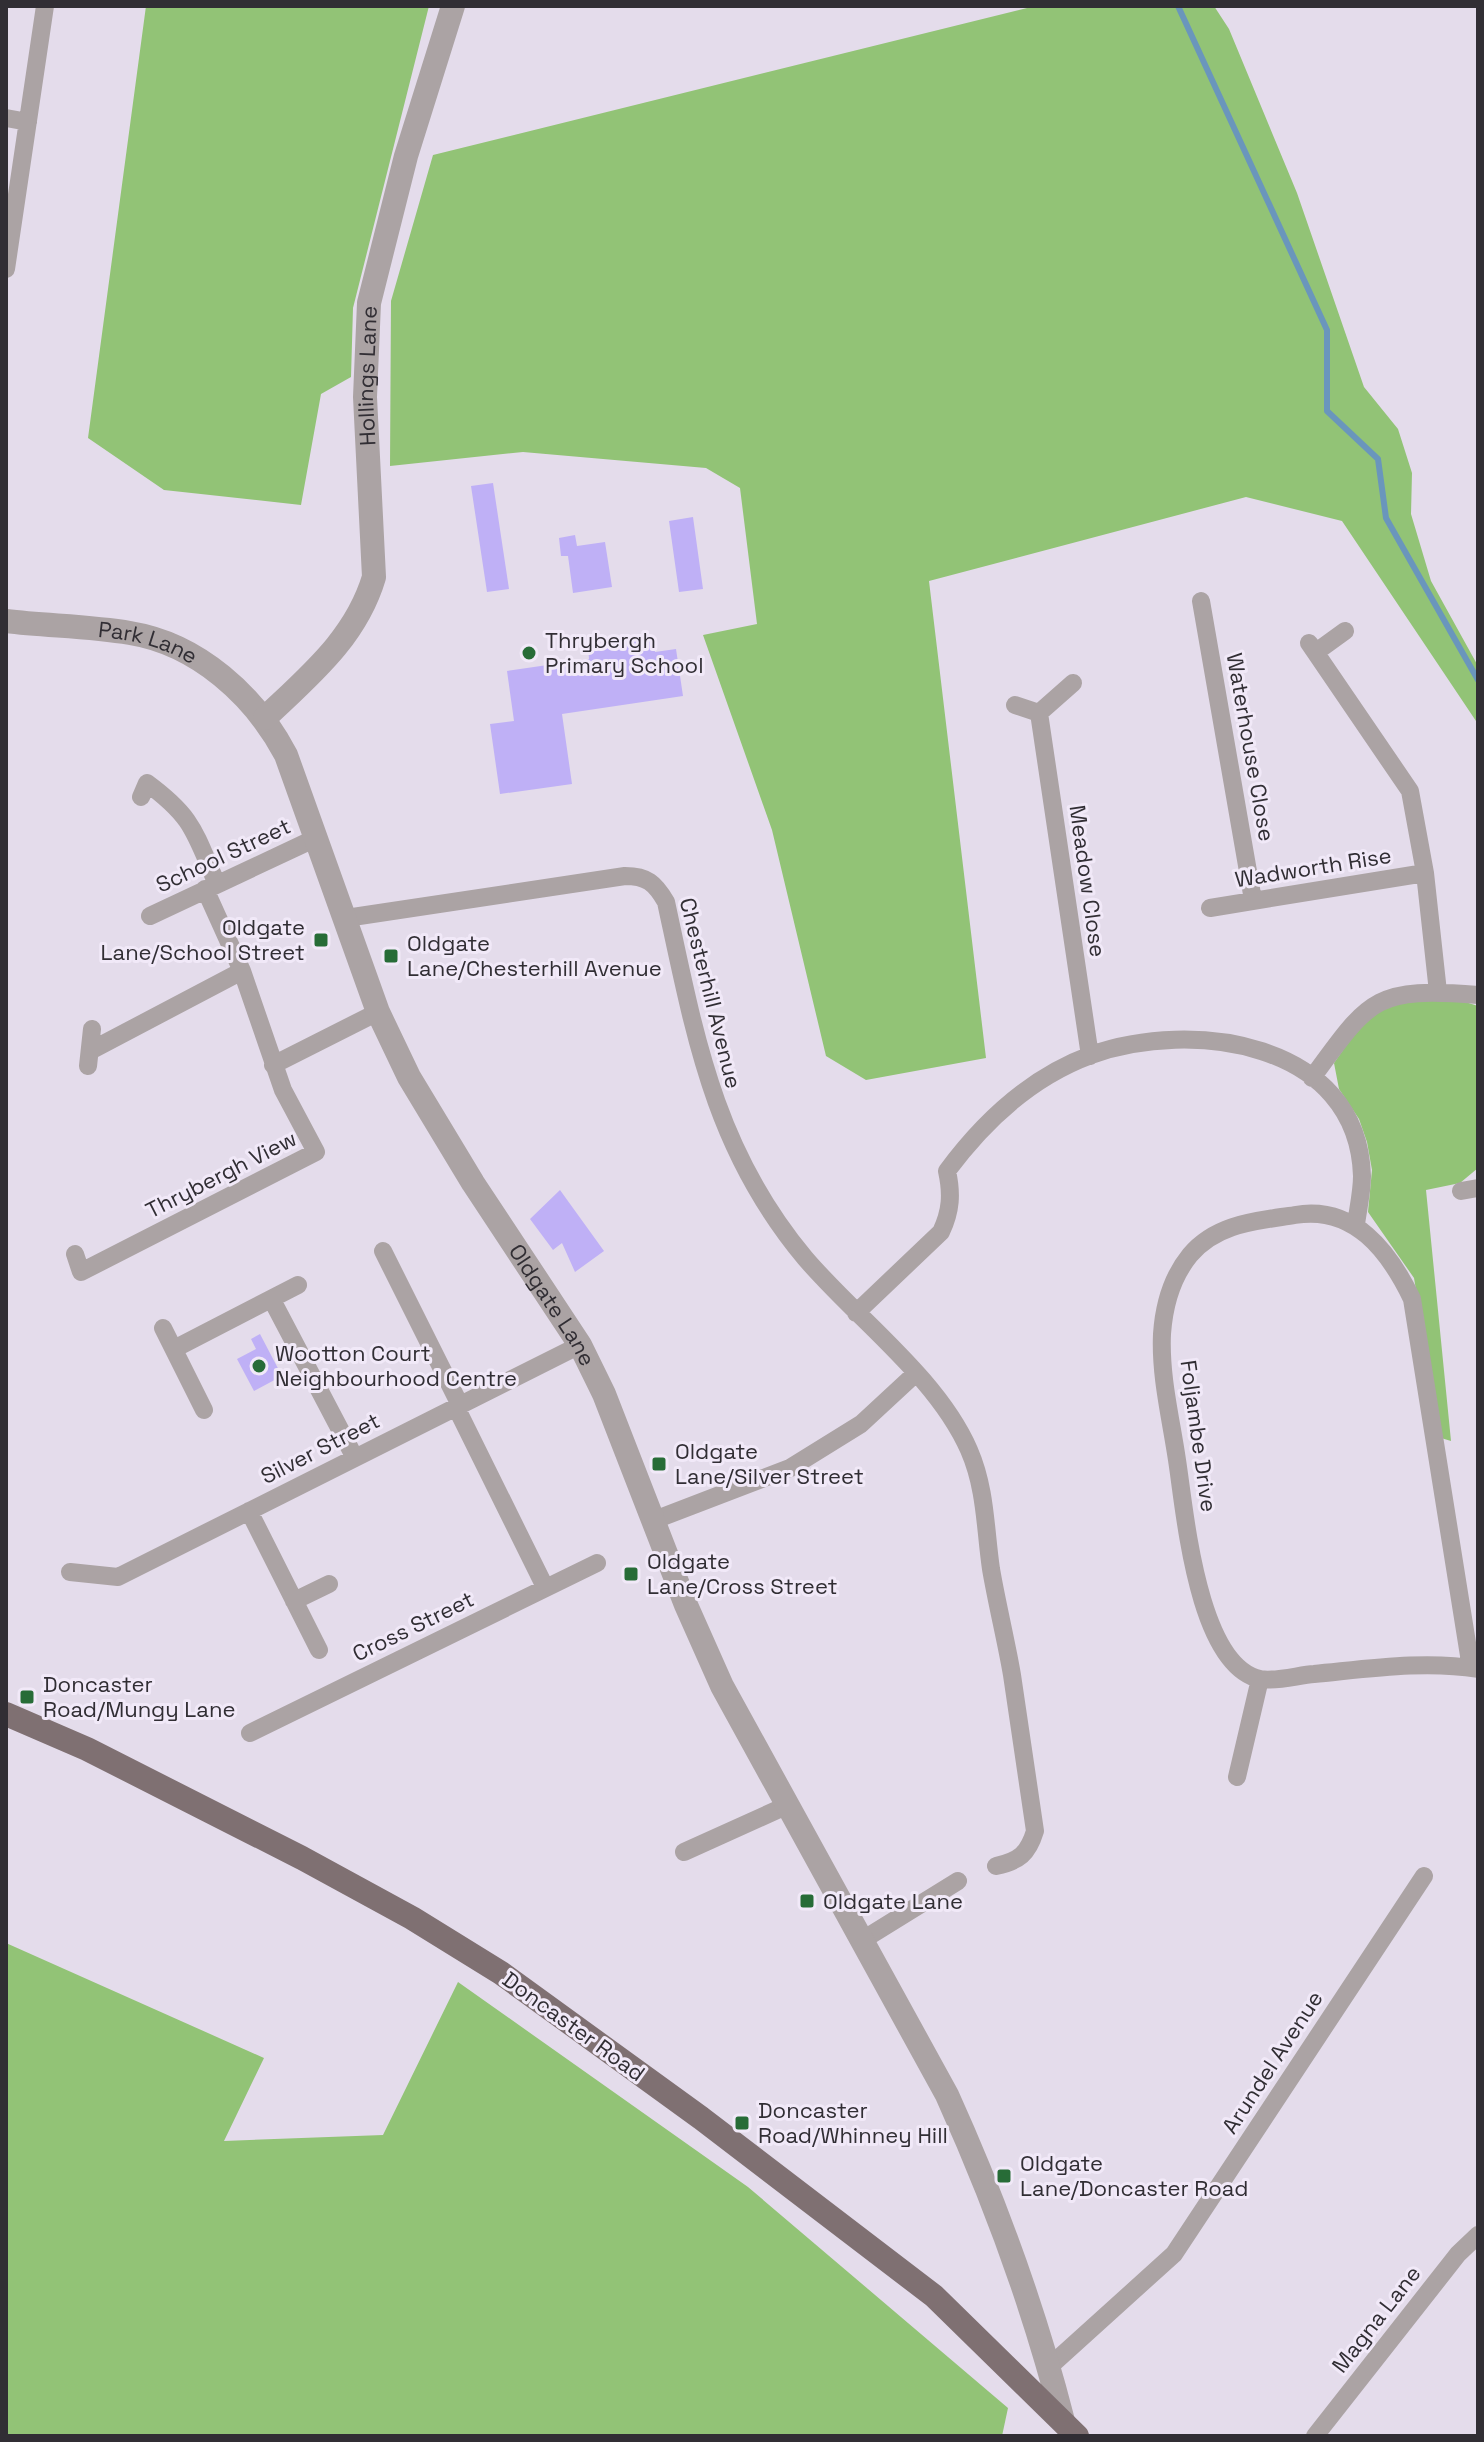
<svg xmlns="http://www.w3.org/2000/svg" width="1484" height="2442" viewBox="0 0 1484 2442" font-family="'Space Grotesk',sans-serif">
	<rect width="100%" height="100%" fill="#e4dceb"/>
	<path fill="#92c376" d="M146,6H429L353,308L351,377L321,394L301,505L164,490L88,438Z
		M1035,6H1214L1229,29L1297,193L1364,387L1398,429L1412,473L1411,514L1431,581L1478,666V724L1342,521L1246,497L929,581L986,1058L866,1080L826,1056L772,830L703,635L757,624L740,488L706,468L523,452L390,466L391,301L433,155Z
		M1411,999L1459,1000L1478,1006V1168L1460,1183L1426,1190L1451,1441L1441,1438L1414,1278L1368,1212L1372,1170L1367,1142L1359,1119L1339,1089L1334,1063L1361,1024L1385,1006Z
		M6,1943L264,2058L224,2141L383,2135L458,1982L748,2187L1008,2408L1002,2436H6Z"/>
	<g fill="none" stroke-linecap="round" stroke-linejoin="round">
		<path stroke="#6a96bc" stroke-width="6" d="M1178,6L1327,330V411L1378,459L1386,518L1478,680"/>
	</g>
	<path fill="#bfb0f6" d="M493,483L509,589L487,592L471,486Z
		M693,517L703,589L679,592L669,521Z
		M575,535L577,546L605,542L612,587L573,593L568,556H561L559,538Z
		M652,636L655,652L676,649L683,696L562,714L572,784L500,794L490,724L514,721L507,671L589,659L588,646Z
		M560,1190L604,1251L575,1272L562,1243L553,1250L530,1219Z
		M260,1334L282,1376L254,1391L237,1359L256,1349L251,1339Z"/>
	<g fill="none" stroke-linecap="round" stroke-linejoin="round">
		<path stroke="#aba3a4" stroke-width="18" d="M6,118L28,122
			M6,269L45,6
			M1201,601L1253,900
			M1309,643L1410,791L1425,873L1438,992
			M1316,652L1345,631
			M1015,705L1039,713L1073,683
			M1039,713L1090,1056
			M141,797L147,783C193,817 194,831 216,882
			M1210,908L1425,873
			M150,916L316,838
			M346,918L625,876C647,876 655,883 666,902C695,1036 714,1149 805,1258C857,1319 937,1377 969,1450C986,1489 985,1528 991,1569C997,1604 1006,1640 1012,1675C1020,1727 1027,1779 1035,1831C1028,1854 1019,1861 996,1866
			M90,1051L242,971
			M273,1065L378,1012
			M88,1066L92,1029
			M1312,1078C1370,998 1375,987 1478,995
			M1461,1191L1478,1188
			M383,1251L460,1405
			M75,1254L81,1272L316,1152L283,1090L242,971L205,889
			M272,1300L355,1458
			M856,1313L941,1232C951,1211 952,1194 947,1171C984,1121 1031,1077 1091,1055C1191,1019 1358,1041 1362,1176C1362,1192 1358,1209 1356,1224
			M163,1328L204,1410
			M174,1349L298,1285
			M456,1407L545,1587
			M249,1511L319,1650
			M652,1521L790,1468L861,1424L915,1374
			M70,1572L118,1577L580,1345
			M294,1601L329,1584
			M1471,1668L1412,1299C1389,1251 1354,1205 1295,1215C1257,1221 1217,1223 1190,1255C1172,1277 1164,1305 1162,1334C1160,1376 1171,1419 1177,1460C1185,1511 1197,1665 1260,1679C1275,1682 1299,1675 1314,1674C1367,1669 1425,1660 1478,1669
			M250,1733L597,1563
			M1237,1777L1260,1679
			M684,1852L788,1805
			M861,1941L958,1881
			M1049,2367L1174,2254L1424,1876
			M1315,2436L1458,2254L1478,2235"/>
		<g stroke="#aba3a4" stroke-width="24">
			<path id="s1" d="M6,621C47,626 89,626 130,633C198,644 255,696 286,755L378,1012L409,1077L473,1183L580,1345L604,1394L686,1605L722,1686L947,2095C994,2199 1035,2311 1063,2421"/>
			<path id="s2" d="M265,718C309,676 356,638 374,577L365,397L369,303L406,156L453,6"/>
		</g>
		<path stroke="#7f7072" stroke-width="24" d="M6,1714L87,1749L302,1858L412,1918L501,1973L701,2118L934,2296L1077,2436"/>
	</g>
	<g fill="#276c37" stroke="#f1e9f8" stroke-width="3">
		<circle cx="529" cy="653" r="8"/>
		<rect x="313" y="932" width="16" height="16" rx="4"/>
		<rect x="383" y="948" width="16" height="16" rx="4"/>
		<circle cx="259" cy="1366" r="8"/>
		<rect x="651" y="1456" width="16" height="16" rx="4"/>
		<rect x="623" y="1566" width="16" height="16" rx="4"/>
		<rect x="19" y="1689" width="16" height="16" rx="4"/>
		<rect x="799" y="1893" width="16" height="16" rx="4"/>
		<rect x="734" y="2115" width="16" height="16" rx="4"/>
		<rect x="996" y="2168" width="16" height="16" rx="4"/>
	</g>
	<g text-anchor="middle" dominant-baseline="central" stroke-width="6" stroke-linejoin="round" paint-order="stroke">
		<g font-size="22" fill="#312e34" stroke="#f1e9f8">
			<text stroke="none"><textPath href="#s2" startOffset="382">Hollings Lane</textPath></text>
			<text stroke="none"><textPath href="#s1" startOffset="144">Park Lane</textPath></text>
			<text transform="translate(1251 747) rotate(80)">Waterhouse Close</text>
			<text transform="translate(223 855) rotate(-25)">School Street</text>
			<text transform="translate(1313 867) rotate(-9)">Wadworth Rise</text>
			<text transform="translate(1088 881) rotate(82)">Meadow Close</text>
			<text transform="translate(711 993) rotate(76)">Chesterhill Avenue</text>
			<text transform="translate(221 1174) rotate(-27)">Thrybergh View</text>
			<text stroke="none"><textPath href="#s1" startOffset="944">Oldgate Lane</textPath></text>
			<text transform="translate(1199 1436) rotate(82)">Foljambe Drive</text>
			<text transform="translate(320 1448) rotate(-27)">Silver Street</text>
			<text transform="translate(413 1626) rotate(-26)">Cross Street</text>
			<text transform="translate(574 2026) rotate(36)">Doncaster Road</text>
			<text transform="translate(1272 2062) rotate(-57)">Arundel Avenue</text>
			<text transform="translate(1376 2319) rotate(-52)">Magna Lane</text>
		</g>
		<g font-size="22" fill="#312e34" stroke="#f1e9f8" text-anchor="start">
			<text x="545" y="640">Thrybergh<tspan x="545" dy="25">Primary School</tspan></text>
			<text x="305" y="927" text-anchor="end">Oldgate<tspan x="305" dy="25">Lane/School Street</tspan></text>
			<text x="407" y="943">Oldgate<tspan x="407" dy="25">Lane/Chesterhill Avenue</tspan></text>
			<text x="275" y="1353">Wootton Court<tspan x="275" dy="25">Neighbourhood Centre</tspan></text>
			<text x="675" y="1451">Oldgate<tspan x="675" dy="25">Lane/Silver Street</tspan></text>
			<text x="647" y="1561">Oldgate<tspan x="647" dy="25">Lane/Cross Street</tspan></text>
			<text x="43" y="1684">Doncaster<tspan x="43" dy="25">Road/Mungy Lane</tspan></text>
			<text x="823" y="1901">Oldgate Lane</text>
			<text x="758" y="2110">Doncaster<tspan x="758" dy="25">Road/Whinney Hill</tspan></text>
			<text x="1020" y="2163">Oldgate<tspan x="1020" dy="25">Lane/Doncaster Road</tspan></text>
		</g>
	</g>
	<rect width="1484" height="2442" fill="none" stroke="#312e34" stroke-width="16"/>
</svg>
